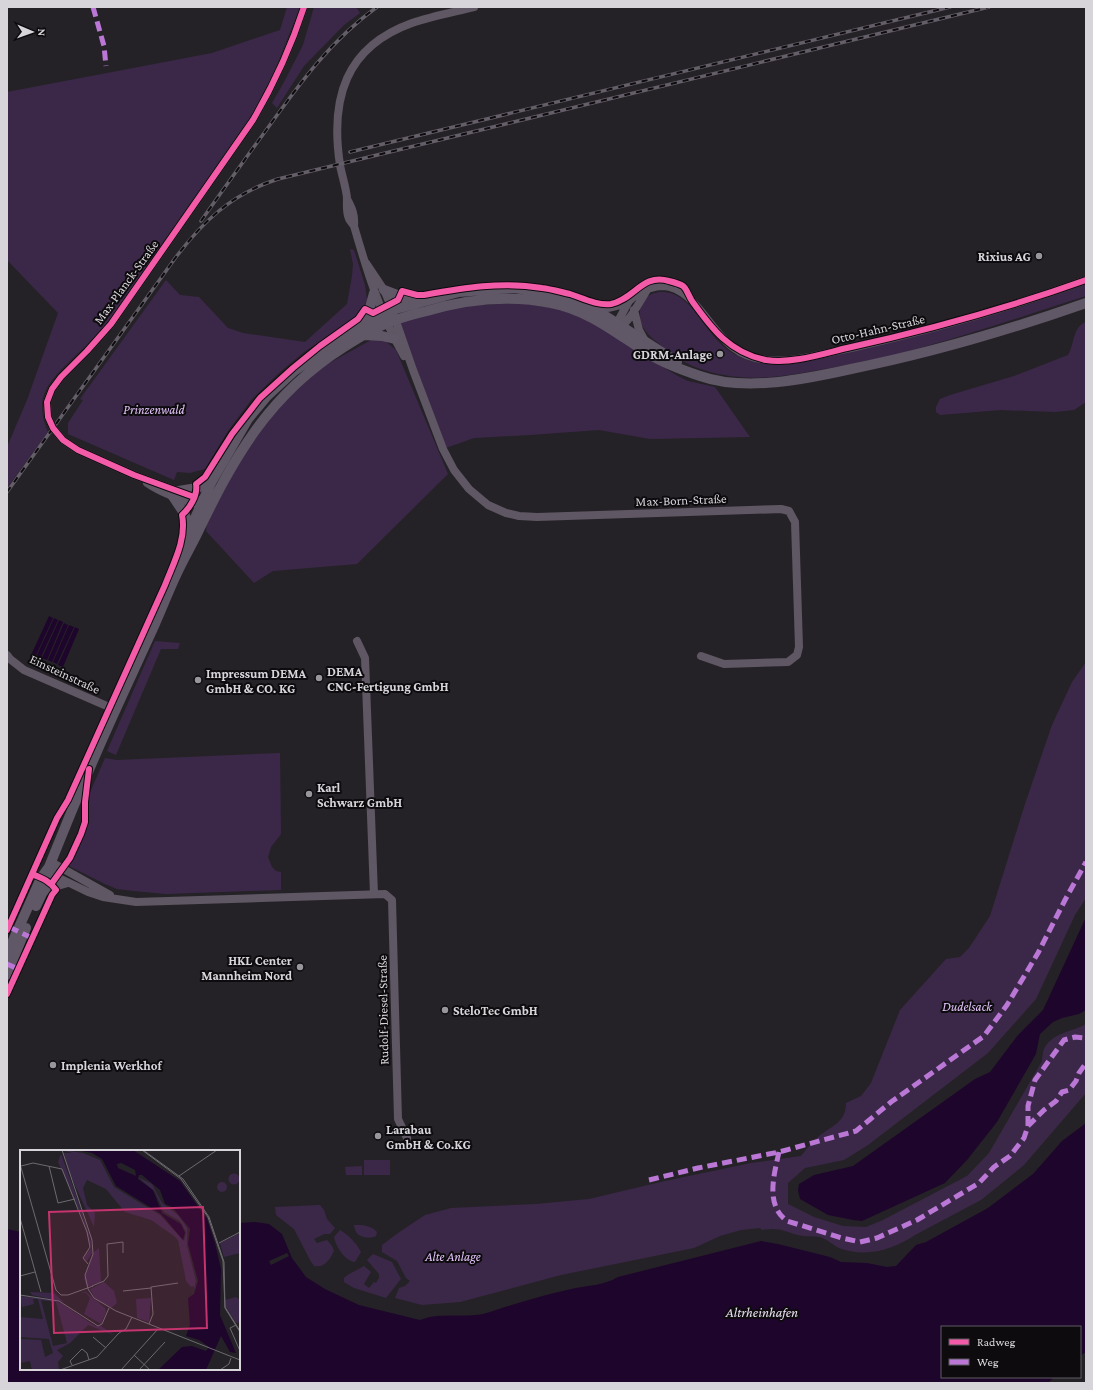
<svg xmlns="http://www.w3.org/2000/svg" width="1093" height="1390" viewBox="0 0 1093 1390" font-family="'Crimson Pro',serif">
	<rect width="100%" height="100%" fill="#252227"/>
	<path fill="#3b2848" d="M287,7H300L271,80L255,110L106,324C96,335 87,345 76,355C51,380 32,394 48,432L7,488V447L27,400L58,313L7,260V92L212,53L280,30Z
		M314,7H356L360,13L344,25L304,66L277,108L272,103L284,82L303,45Z
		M350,249L354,250L365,285L367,300L362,310L354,319L304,352L279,373L252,399L228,431L205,469L190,473L177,472L174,480L68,434V423L83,400L80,399L166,280L180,295L199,297L228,328L243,333L305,342L347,304L352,276L353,264Z
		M1086,284V296C1032,313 978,332 923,347C893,356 861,362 830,368C801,373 769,380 739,377C710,374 687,367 664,348C653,338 640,331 640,315C638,291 666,286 682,299C702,314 710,339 731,352C742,359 755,363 768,364L987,316L1021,307Z
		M519,303L552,308L583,317L676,375L688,381L715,387L750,437L650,439L599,430L530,435L474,438L443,449L396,320L440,307Z
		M1086,322V402L1074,410L1055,412L1001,410L940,415L936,412V407L940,399L950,395L1014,376L1068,355C1075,344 1072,327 1086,322Z
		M371,340H384L396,350L448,474L357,564L273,571L254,583L206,531L207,523L246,449L274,411L315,371Z
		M155,641L180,643L178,649H161L116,755L107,751Z
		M1086,662V898L1075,915L1036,999L988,1053L868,1145L844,1160L805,1168L788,1183V1204L814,1217L843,1226L866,1227L883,1220L967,1176L989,1153L1042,1061C1042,1058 1043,1052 1044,1049C1053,1032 1072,1032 1086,1024V1093L1024,1165L981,1200L915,1235C893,1250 865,1258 839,1248C833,1245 827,1239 820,1237C813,1236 805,1237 798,1235C783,1231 780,1227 762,1230L760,1228L741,1230L720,1236L694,1248L561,1275L460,1302L422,1305L395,1298L399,1288L405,1286L410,1281L406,1278L397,1261L382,1252V1245L398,1233L425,1215L451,1208L536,1204L589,1199L665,1181L751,1163L801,1156C806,1150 811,1143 818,1137C831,1126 846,1123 846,1103L861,1096L871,1083L900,1010L946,959L960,957L969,948L990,916L1025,804L1052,725L1072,682Z
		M280,753L281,834L271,847L268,857L272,867L276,871L281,872V890L166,894L134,891L117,889L105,884L69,866L82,839L86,825L87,800L91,790L105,758L117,760Z
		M364,1160H390V1175H364Z
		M362,1166V1175H346L345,1167Z
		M320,1205L324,1210L327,1219L335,1228L330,1234H324L314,1239L317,1243L327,1240L332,1246L334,1251C330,1259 325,1268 314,1266L310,1260L294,1229L276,1215L275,1207Z
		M354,1225C362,1225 371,1225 377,1232L376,1236C370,1239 360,1238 356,1232C356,1232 354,1226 354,1225Z
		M340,1230C350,1236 356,1243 361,1252L355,1262C345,1261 336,1247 334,1237Z
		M373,1254L392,1262L401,1279L386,1298L354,1288L344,1282V1278C349,1273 358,1270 364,1266L371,1272L364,1284L369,1288L374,1282L376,1283L379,1278V1274L367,1260Z"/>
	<path fill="#1e052c" d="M49,616L53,618L36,655L32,653Z
		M54,618L58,620L41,657L37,655Z
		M59,620L63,622L47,660L42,658Z
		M64,623L68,625L52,662L48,660Z
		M69,625L74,627L57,664L53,662Z
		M75,627L79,629L63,667L58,665Z
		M1086,917V1010L1079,1014L1062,1018L1053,1022L1040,1034L1036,1054L997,1122L967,1160L945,1183L862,1221L853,1220L828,1215L800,1199L798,1190L799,1184L814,1175L853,1166L975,1079L990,1072L1018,1035L1043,1010Z
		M1086,1123V1352L1080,1356V1327H942V1377H1054L1048,1383H7V1229L21,1232V1369H239V1223L255,1222L269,1224L282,1234L292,1258L306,1277L325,1289L359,1305L420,1320C440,1312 462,1318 483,1314C494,1311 505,1307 515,1304C534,1298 553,1293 571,1289C588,1285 603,1286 618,1277L761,1241L778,1244L830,1257L841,1262L867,1263L887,1267L896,1266L916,1245L926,1242L988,1208L1033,1174L1062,1141Z"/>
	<path fill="#252227" d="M287,1253L289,1256L271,1265L269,1261Z"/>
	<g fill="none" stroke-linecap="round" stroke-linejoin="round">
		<path stroke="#5f5764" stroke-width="8" d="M347,199C352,208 355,215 354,226C367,271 380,314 404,356
			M354,226C352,223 350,221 349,219C346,212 347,205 347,198C346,187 342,176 340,165C330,99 345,47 412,23C432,16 454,12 474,7
			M366,263L384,290L390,304L413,370L443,449L454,470L469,489L488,505L506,513L519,516L537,517L781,509L789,511L795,522L799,647L797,655L788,662L724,664L701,656
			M596,310C607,308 617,307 628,302C631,300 634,296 637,294C643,290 655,286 663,286C694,287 710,332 734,348C743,355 756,359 768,360C795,363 824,353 851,348C930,330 1009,308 1086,280
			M634,310L639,330L645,341
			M616,328L617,323L629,301
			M617,330C631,320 638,304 647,290
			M147,483C163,494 187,502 206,507
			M205,505L194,497L134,475L78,450L63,440L53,428L48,417L47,402L52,389L61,377L87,351L111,324L253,120C274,84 291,47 304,7
			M357,641L365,658L374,894
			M7,655L10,659L24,670L116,710
			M51,862L110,895
			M49,867L57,877L88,892L103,897L136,902L385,894L392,900L398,1119L407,1138
			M42,893L54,887L68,883"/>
		<path stroke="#605767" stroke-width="10" d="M384,290L418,303
			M362,325L369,311L374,293
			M364,335L382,336L395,339
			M179,491L197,488L212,481
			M172,495L184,513L190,529
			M182,556L190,529L212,481L248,419L267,396L293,372L332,343L362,325L392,310L459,292L483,290L514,288L536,291L574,300L596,310L677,362
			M36,906L48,881V869
			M7,954L41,878L49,867C62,835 75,802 89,770C108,725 129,681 149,637C159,616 167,594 177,573C183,560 190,548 196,536C234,457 268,395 344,347C358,338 372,329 387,323C400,318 414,314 427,311C467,299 510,295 551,303C589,310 617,334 649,354C665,364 682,370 700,376C745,392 806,379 851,369C931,353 1009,330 1086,303
			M7,975L26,928"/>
		<defs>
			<path id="rail" d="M350,152L950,7
				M201,221C223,190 245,159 267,129C300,83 331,40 377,7
				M173,261C202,222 231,194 278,179L989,7
				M7,492L176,257"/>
		</defs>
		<use href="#rail" stroke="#645e68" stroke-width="3.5"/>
		<use href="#rail" stroke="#0d0b0e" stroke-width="2" stroke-dasharray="6" stroke-linecap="butt"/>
		<path stroke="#ba77d6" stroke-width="5" stroke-dasharray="10 5" stroke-linecap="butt" d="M93,7L104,46L106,66
			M9,927L32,938
			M7,964L18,969L20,966
			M1028,1126V1106L1035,1080L1064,1040L1075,1037L1086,1038
			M779,1152C774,1175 765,1205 787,1221L842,1238L860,1242L877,1238L917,1220L979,1183L994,1167L1010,1156L1024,1138L1028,1126L1044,1110L1056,1101L1062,1092L1069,1090L1076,1081L1079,1073L1086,1063
			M649,1180L698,1168L779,1152L856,1131L891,1102L984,1036L1007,1005L1038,953L1065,900L1086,862"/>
		<defs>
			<path id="cycleway" d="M194,497L134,475L78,450L63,440L53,428L48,417L47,402L52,389L61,377L87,351L111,324L253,120C274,84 291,47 304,7
				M52,883L70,858L81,834L85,822V802L89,769
				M7,930L57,818L68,800L165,585C173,564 187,539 182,515C190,508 198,495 196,484L205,477L232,434L260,398L293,368L320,346L358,319L365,309L373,313L398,300L402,291L417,295H424C463,288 502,281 542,288C551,289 561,292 570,294C582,298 598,306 611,304C635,299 642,273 669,281C673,282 680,284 683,286C687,289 689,297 692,301C712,329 730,353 766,360C792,364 822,354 847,348C928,330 1008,308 1086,280
				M7,994L52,895L56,890C50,881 42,878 32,874"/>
		</defs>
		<use href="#cycleway" stroke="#0d0b0e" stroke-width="8"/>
		<use href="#cycleway" stroke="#f35aa7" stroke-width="6"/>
	</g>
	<g fill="#99969b" stroke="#0d0b0e" stroke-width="1.5">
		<circle cx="1039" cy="256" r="4"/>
		<circle cx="720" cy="354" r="4"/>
		<circle cx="319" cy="678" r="4"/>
		<circle cx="198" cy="680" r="4"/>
		<circle cx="309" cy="794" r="4"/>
		<circle cx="300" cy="967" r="4"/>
		<circle cx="445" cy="1010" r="4"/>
		<circle cx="53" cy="1065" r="4"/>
		<circle cx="378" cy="1136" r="4"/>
	</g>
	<g text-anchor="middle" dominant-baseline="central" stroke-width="4" stroke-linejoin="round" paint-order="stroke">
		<g font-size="13" font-weight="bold" fill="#d8d5da" stroke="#0d0b0e" text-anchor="start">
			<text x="1031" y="256" text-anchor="end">Rixius AG</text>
			<text x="712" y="354" text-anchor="end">GDRM-Anlage</text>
			<text x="327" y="671">DEMA<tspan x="327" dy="15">CNC-Fertigung GmbH</tspan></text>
			<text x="206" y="673">Impressum DEMA<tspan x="206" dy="15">GmbH &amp; CO. KG</tspan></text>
			<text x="317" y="787">Karl<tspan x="317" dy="15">Schwarz GmbH</tspan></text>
			<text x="292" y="960" text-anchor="end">HKL Center<tspan x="292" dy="15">Mannheim Nord</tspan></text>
			<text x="453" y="1010">SteloTec GmbH</text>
			<text x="61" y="1065">Implenia Werkhof</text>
			<text x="386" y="1129">Larabau<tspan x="386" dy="15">GmbH &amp; Co.KG</tspan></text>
		</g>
		<g font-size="13" fill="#d8d5da" stroke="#0d0b0e">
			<text transform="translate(126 282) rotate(-54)">Max-Planck-Straße</text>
			<text transform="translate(878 329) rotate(-13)">Otto-Hahn-Straße</text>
			<text transform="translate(681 500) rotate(-2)">Max-Born-Straße</text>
			<text transform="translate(65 674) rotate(25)">Einsteinstraße</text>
			<text transform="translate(383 1010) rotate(-91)">Rudolf-Diesel-Straße</text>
		</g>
		<g font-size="13" font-style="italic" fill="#e2c3f9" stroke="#0d0b0e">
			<text x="154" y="409">Prinzenwald</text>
			<text x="967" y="1006">Dudelsack</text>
			<text x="453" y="1256">Alte Anlage</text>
		</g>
		<g font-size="14" font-style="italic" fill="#eae0f2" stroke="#0d0b0e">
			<text x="762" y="1312">Altrheinhafen</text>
		</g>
	</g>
	<g transform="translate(20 1150)">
		<rect width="220" height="220" fill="#252227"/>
		<path d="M43,0L63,3L80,10L94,37L140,65L164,91L166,82L160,71L144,62L135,42L118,27L132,34L142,53L158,65L167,78V96L176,131L174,140V136L171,137L166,131L158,90L154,86L131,70L105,62L86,39L67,30L63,38L67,55L75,63L74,77L48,20L44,3H52ZM41,4L60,56L71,91L72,103L67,111L64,110L65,105L71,98L63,69L38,12ZM208.5 29a5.5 5.5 0 1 1 11 0a5.5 5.5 0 1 1-11 0ZM197 37a5 5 0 1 1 10 0a5 5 0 1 1-10 0ZM220,83V103L204,107L200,93ZM79,98L81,132L67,137L64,129L74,102ZM84,132L94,141L97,153L91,158L76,150L70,139ZM10,142L34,143L44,152L12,145ZM66,142L85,158L86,162L81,174L64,164L70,148L66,143H60ZM0,146L29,149L41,153L75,176H81L94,185L68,175L50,193L37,200L43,206L38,212L39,220H12L10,211L0,213V189L21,190L25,207L33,203L29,189L0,187V167L23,169L18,149H13L14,154L2,157ZM21,150L36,152L47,193L33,196ZM216,147L220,150V172L216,173L206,157L205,150ZM131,148L129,172L117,168L116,149Z" fill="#3b2848" fill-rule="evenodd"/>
		<path d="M57,0H113L160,31L187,69L195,93L201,119L200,165L216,203L210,202L201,186L186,220H138L162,197L172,196L186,201L189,197L179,190L166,186L170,175L168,148L174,144L178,131L168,94L170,79L152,57L145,54L140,40L122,25H119L118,29L133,40L142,63L161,74L165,83L163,90L141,64L96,36L82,9L72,3ZM101,13L115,20L116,26L98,18L97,14Z" fill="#1e052c" fill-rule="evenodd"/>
		<path fill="none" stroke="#6d6a6f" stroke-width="1" d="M42,0L72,90L73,104L65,125L68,139L74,148L96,161L220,210M122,0L161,29L188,67L203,111L205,158L220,182M123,0L163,29L189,67L204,112L205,157L220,181M0,14L36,140L41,145H48L73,136M1,16L13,13L42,19L67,82L70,97L63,108L68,114M29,16L38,53L55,49M159,26L197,0M0,68L21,142M199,93L220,82M0,126L15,122M72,136L84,131L88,126L87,94L103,92V103M103,141L131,138M0,145L39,151L78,176L82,174L89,158M129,174L133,164L131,137L158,133M216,175L210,178L220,201M73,187L86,198M114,205L130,220M52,215L50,211L62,199L67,203L69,210M40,220L77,207L99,183L106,179L112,167M101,220L138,179M119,220L145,192M200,220L209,214L211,208"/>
		<path fill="#c5346e" fill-opacity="0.15" stroke="#c5346e" stroke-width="2" d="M183,57L187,178L34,183L29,62Z"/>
		<rect width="220" height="220" fill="none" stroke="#d8d5da" stroke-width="2"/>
	</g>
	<rect width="1093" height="1390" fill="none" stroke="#d8d5da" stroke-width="16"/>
	<rect x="941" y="1326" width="140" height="52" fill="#0d0b0e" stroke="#5e5c60"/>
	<rect x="949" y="1339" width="20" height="6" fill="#f35aa7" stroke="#5e5c60"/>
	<text x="977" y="1346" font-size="12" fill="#d8d5da">Radweg</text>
	<rect x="949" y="1359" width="20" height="6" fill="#ba77d6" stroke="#5e5c60"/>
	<text x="977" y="1366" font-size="12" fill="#d8d5da">Weg</text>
	<g transform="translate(32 32) rotate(92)" stroke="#0d0b0e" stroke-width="3" paint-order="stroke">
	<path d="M0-3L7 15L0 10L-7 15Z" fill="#d8d5da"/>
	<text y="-6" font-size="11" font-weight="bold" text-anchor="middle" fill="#d8d5da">N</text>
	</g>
</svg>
